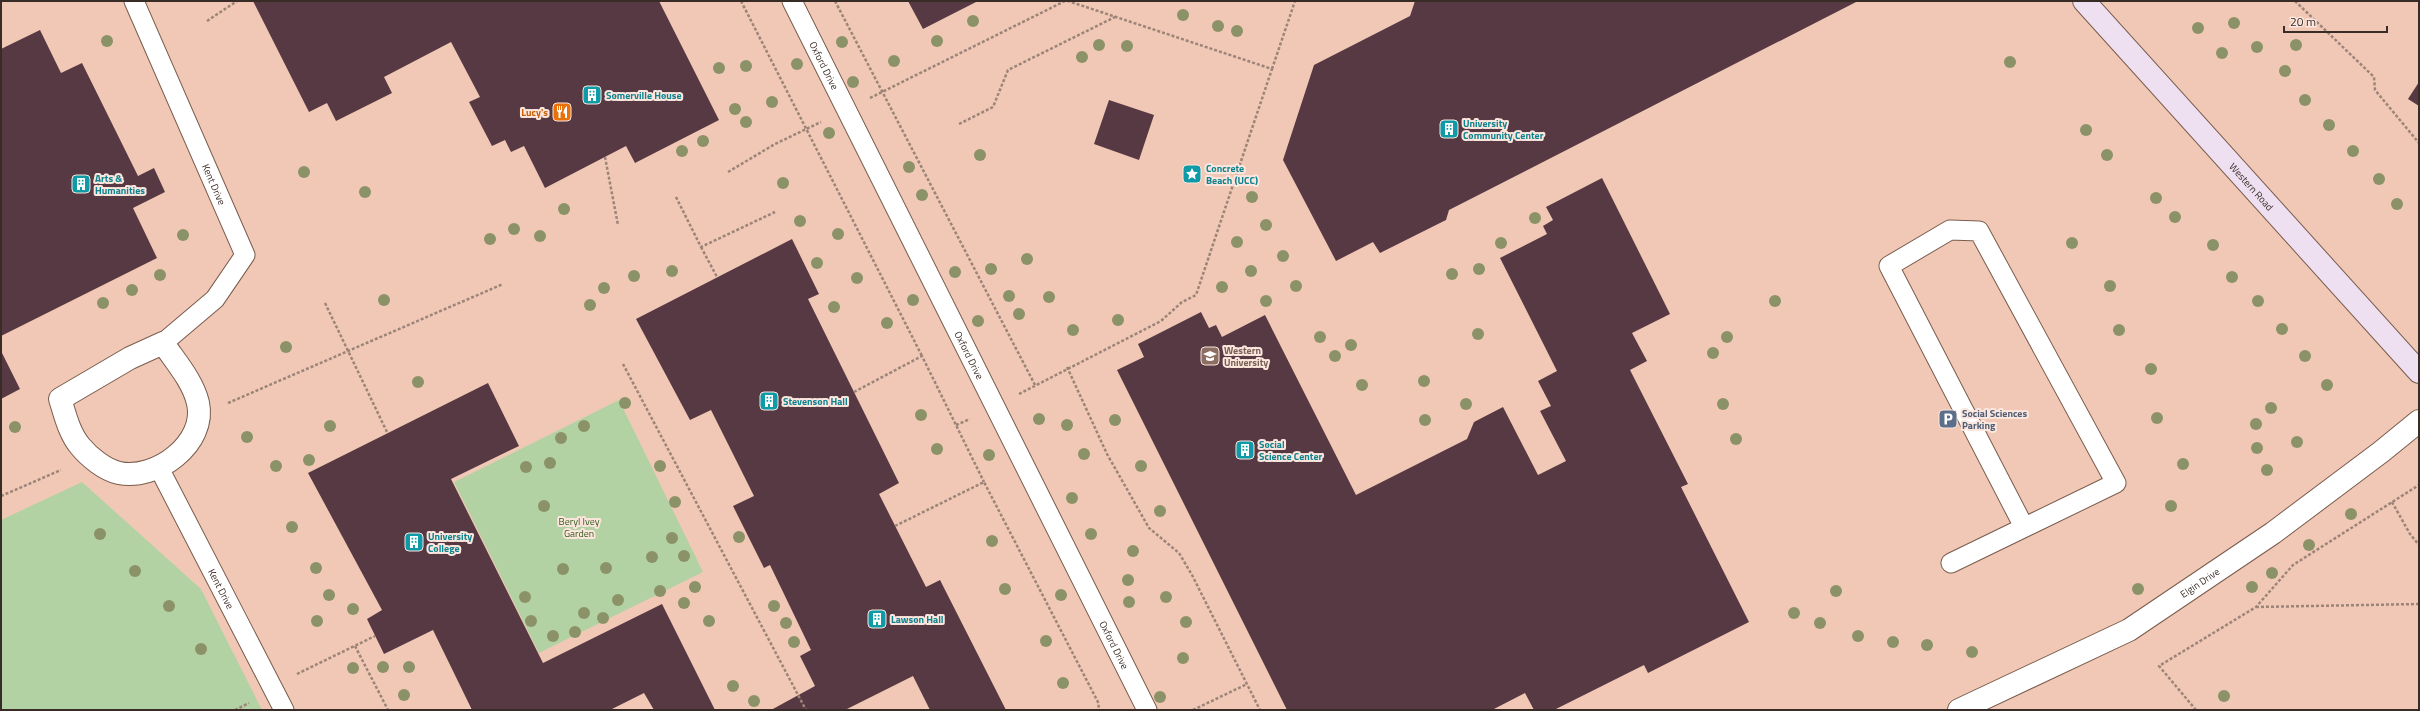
<svg xmlns="http://www.w3.org/2000/svg" width="2420" height="711" viewBox="0 0 2420 711" font-family="'Titillium Web',sans-serif">
	<rect width="100%" height="100%" fill="#f9d6c6"/>
	<path fill="#f1c8b5" d="M1,1H2419V710H1Z"/>
	<path fill="#b2d2a4" d="M619,400L703,572L539,653L454,482Z
		M82,482L201,589L262,710H1V520Z"/>
	<path fill="#573944" d="M253,1H659L719,120L635,163L626,146L545,188L524,146L511,152L505,140L492,146L469,102L480,97L451,42L384,77L392,93L336,121L327,103L309,112Z
		M908,1H978L923,29Z
		M1415,1H1858L1449,210L1446,220L1380,253L1373,242L1336,261L1283,160L1314,65L1410,16Z
		M40,30L61,73L82,63L138,176L154,168L165,192L133,208L157,258L1,336V49Z
		M2419,82V106L2408,99Z
		M1109,100L1154,115L1139,160L1094,144Z
		M1602,178L1670,314L1632,333L1647,361L1630,370L1688,484L1681,487L1749,622L1648,673L1644,665L1554,710H1534L1525,693L1492,710H1287L1117,370L1144,357L1138,344L1201,312L1209,328L1216,325L1222,337L1265,315L1356,495L1467,439L1474,422L1503,407L1538,475L1566,461L1540,411L1551,406L1538,381L1557,371L1500,258L1547,234L1543,226L1553,220L1546,207Z
		M792,239L819,294L808,299L899,483L879,494L926,587L940,580L1006,710H930L913,676L845,710H771L815,686L800,656L811,650L770,565L764,568L733,506L754,496L711,410L690,420L636,319Z
		M1,351L20,389L1,399Z
		M488,383L519,446L451,479L543,663L662,604L715,710H654L644,693L610,710H472L433,630L384,654L367,619L382,610L308,473Z"/>
	<g fill="none" stroke-linecap="round" stroke-linejoin="round">
		<defs>
			<g id="service">
				<path id="s1" d="M134,1L245,255L215,299L163,343"/>
				<path id="s2" d="M792,1L1147,710"/>
				<path id="s3" d="M159,468L284,710"/>
				<path d="M1951,563L2116,483L1979,231L1950,230L1889,266L2024,527"/>
			</g>
			<g id="minor">
				<path d="M163,343C175,361 193,381 198,403C207,443 156,481 119,473C105,470 89,457 80,446C69,433 65,414 60,399L130,358Z"/>
				<path id="s4" d="M1959,710L2129,630L2273,533L2381,452L2419,421"/>
			</g>
			<g id="secondary">
				<path id="s5" d="M2084,1L2419,372"/>
			</g>
		</defs>
		<use href="#service" stroke="#795c4e" stroke-width="21"/>
		<use href="#minor" stroke="#795c4e" stroke-width="24"/>
		<use href="#secondary" stroke="#795c4e" stroke-width="24"/>
		<path stroke="#9c8479" stroke-width="2.5" stroke-dasharray="3 2" stroke-linecap="butt" d="M741,1L922,356
			M835,1L1035,385
			M2295,1L2374,77L2375,90L2419,143
			M207,21L237,1
			M1272,69L1295,1
			M870,98L1065,1
			M959,124L993,107L1008,70L1115,17
			M605,157L618,225
			M728,172L775,144L821,122
			M676,197L701,247L775,212
			M701,247L717,277
			M325,303L387,432
			M623,364L806,710
			M1067,367L1107,454L1149,528L1179,553L1192,575L1260,710
			M854,392L922,356L984,482
			M1019,394L1161,321L1182,302L1196,295L1272,69L1068,1
			M228,403L503,284
			M956,425L970,419
			M1,496L61,470
			M2392,502L2410,534L2419,545
			M895,526L984,482L1099,704L1098,710
			M2256,607L2419,604
			M355,646L388,710
			M297,674L375,636
			M235,710L249,703
			M1193,710L1247,684
			M2196,710L2159,666L2256,607L2293,565L2419,485"/>
		<use href="#service" stroke="#fff" stroke-width="19"/>
		<use href="#minor" stroke="#fff" stroke-width="22"/>
		<use href="#secondary" stroke="#eee0f1" stroke-width="22"/>
	</g>
	<g fill="#8c9268">
		<circle cx="1183" cy="15" r="6"/>
		<circle cx="973" cy="21" r="6"/>
		<circle cx="2234" cy="23" r="6"/>
		<circle cx="1218" cy="26" r="6"/>
		<circle cx="2198" cy="28" r="6"/>
		<circle cx="1237" cy="31" r="6"/>
		<circle cx="107" cy="41" r="6"/>
		<circle cx="937" cy="41" r="6"/>
		<circle cx="842" cy="42" r="6"/>
		<circle cx="1099" cy="45" r="6"/>
		<circle cx="2296" cy="45" r="6"/>
		<circle cx="1127" cy="46" r="6"/>
		<circle cx="2257" cy="47" r="6"/>
		<circle cx="2222" cy="53" r="6"/>
		<circle cx="1082" cy="57" r="6"/>
		<circle cx="894" cy="61" r="6"/>
		<circle cx="2010" cy="62" r="6"/>
		<circle cx="797" cy="64" r="6"/>
		<circle cx="746" cy="66" r="6"/>
		<circle cx="719" cy="68" r="6"/>
		<circle cx="2285" cy="71" r="6"/>
		<circle cx="853" cy="82" r="6"/>
		<circle cx="2305" cy="100" r="6"/>
		<circle cx="772" cy="102" r="6"/>
		<circle cx="735" cy="109" r="6"/>
		<circle cx="746" cy="122" r="6"/>
		<circle cx="2329" cy="125" r="6"/>
		<circle cx="2086" cy="130" r="6"/>
		<circle cx="829" cy="133" r="6"/>
		<circle cx="703" cy="141" r="6"/>
		<circle cx="682" cy="151" r="6"/>
		<circle cx="2353" cy="151" r="6"/>
		<circle cx="980" cy="155" r="6"/>
		<circle cx="2107" cy="155" r="6"/>
		<circle cx="909" cy="167" r="6"/>
		<circle cx="304" cy="172" r="6"/>
		<circle cx="2379" cy="179" r="6"/>
		<circle cx="783" cy="183" r="6"/>
		<circle cx="365" cy="192" r="6"/>
		<circle cx="922" cy="195" r="6"/>
		<circle cx="1252" cy="197" r="6"/>
		<circle cx="2156" cy="198" r="6"/>
		<circle cx="2397" cy="204" r="6"/>
		<circle cx="564" cy="209" r="6"/>
		<circle cx="2175" cy="217" r="6"/>
		<circle cx="1535" cy="218" r="6"/>
		<circle cx="800" cy="221" r="6"/>
		<circle cx="1266" cy="225" r="6"/>
		<circle cx="514" cy="229" r="6"/>
		<circle cx="838" cy="234" r="6"/>
		<circle cx="183" cy="235" r="6"/>
		<circle cx="540" cy="236" r="6"/>
		<circle cx="490" cy="239" r="6"/>
		<circle cx="1237" cy="242" r="6"/>
		<circle cx="1501" cy="243" r="6"/>
		<circle cx="2072" cy="243" r="6"/>
		<circle cx="2213" cy="245" r="6"/>
		<circle cx="1283" cy="256" r="6"/>
		<circle cx="1027" cy="259" r="6"/>
		<circle cx="817" cy="263" r="6"/>
		<circle cx="991" cy="269" r="6"/>
		<circle cx="1479" cy="269" r="6"/>
		<circle cx="672" cy="271" r="6"/>
		<circle cx="1251" cy="271" r="6"/>
		<circle cx="955" cy="272" r="6"/>
		<circle cx="1452" cy="274" r="6"/>
		<circle cx="160" cy="275" r="6"/>
		<circle cx="634" cy="276" r="6"/>
		<circle cx="2232" cy="277" r="6"/>
		<circle cx="857" cy="278" r="6"/>
		<circle cx="1296" cy="286" r="6"/>
		<circle cx="2110" cy="286" r="6"/>
		<circle cx="1222" cy="287" r="6"/>
		<circle cx="604" cy="288" r="6"/>
		<circle cx="132" cy="290" r="6"/>
		<circle cx="1009" cy="296" r="6"/>
		<circle cx="1049" cy="297" r="6"/>
		<circle cx="384" cy="300" r="6"/>
		<circle cx="913" cy="300" r="6"/>
		<circle cx="1266" cy="301" r="6"/>
		<circle cx="1775" cy="301" r="6"/>
		<circle cx="2258" cy="301" r="6"/>
		<circle cx="103" cy="303" r="6"/>
		<circle cx="590" cy="305" r="6"/>
		<circle cx="834" cy="307" r="6"/>
		<circle cx="1019" cy="314" r="6"/>
		<circle cx="1118" cy="320" r="6"/>
		<circle cx="978" cy="321" r="6"/>
		<circle cx="887" cy="323" r="6"/>
		<circle cx="2282" cy="329" r="6"/>
		<circle cx="1073" cy="330" r="6"/>
		<circle cx="2119" cy="330" r="6"/>
		<circle cx="1478" cy="334" r="6"/>
		<circle cx="1320" cy="337" r="6"/>
		<circle cx="1727" cy="337" r="6"/>
		<circle cx="1351" cy="345" r="6"/>
		<circle cx="286" cy="347" r="6"/>
		<circle cx="1713" cy="353" r="6"/>
		<circle cx="1335" cy="356" r="6"/>
		<circle cx="2305" cy="356" r="6"/>
		<circle cx="2151" cy="369" r="6"/>
		<circle cx="1424" cy="381" r="6"/>
		<circle cx="418" cy="382" r="6"/>
		<circle cx="1362" cy="385" r="6"/>
		<circle cx="2327" cy="385" r="6"/>
		<circle cx="625" cy="403" r="6"/>
		<circle cx="1466" cy="404" r="6"/>
		<circle cx="1723" cy="404" r="6"/>
		<circle cx="2271" cy="408" r="6"/>
		<circle cx="921" cy="415" r="6"/>
		<circle cx="2157" cy="418" r="6"/>
		<circle cx="1039" cy="419" r="6"/>
		<circle cx="1115" cy="420" r="6"/>
		<circle cx="1425" cy="420" r="6"/>
		<circle cx="2256" cy="424" r="6"/>
		<circle cx="1067" cy="425" r="6"/>
		<circle cx="330" cy="426" r="6"/>
		<circle cx="584" cy="426" r="6"/>
		<circle cx="15" cy="427" r="6"/>
		<circle cx="247" cy="437" r="6"/>
		<circle cx="561" cy="438" r="6"/>
		<circle cx="1736" cy="439" r="6"/>
		<circle cx="2297" cy="442" r="6"/>
		<circle cx="2257" cy="448" r="6"/>
		<circle cx="937" cy="449" r="6"/>
		<circle cx="1084" cy="454" r="6"/>
		<circle cx="989" cy="455" r="6"/>
		<circle cx="309" cy="460" r="6"/>
		<circle cx="550" cy="463" r="6"/>
		<circle cx="2183" cy="464" r="6"/>
		<circle cx="276" cy="466" r="6"/>
		<circle cx="660" cy="466" r="6"/>
		<circle cx="1141" cy="466" r="6"/>
		<circle cx="526" cy="467" r="6"/>
		<circle cx="2267" cy="470" r="6"/>
		<circle cx="1072" cy="498" r="6"/>
		<circle cx="675" cy="502" r="6"/>
		<circle cx="544" cy="506" r="6"/>
		<circle cx="2171" cy="506" r="6"/>
		<circle cx="1160" cy="511" r="6"/>
		<circle cx="2351" cy="514" r="6"/>
		<circle cx="292" cy="527" r="6"/>
		<circle cx="100" cy="534" r="6"/>
		<circle cx="1091" cy="534" r="6"/>
		<circle cx="739" cy="537" r="6"/>
		<circle cx="672" cy="538" r="6"/>
		<circle cx="992" cy="541" r="6"/>
		<circle cx="2309" cy="545" r="6"/>
		<circle cx="1133" cy="551" r="6"/>
		<circle cx="684" cy="556" r="6"/>
		<circle cx="652" cy="557" r="6"/>
		<circle cx="316" cy="568" r="6"/>
		<circle cx="606" cy="568" r="6"/>
		<circle cx="563" cy="569" r="6"/>
		<circle cx="135" cy="571" r="6"/>
		<circle cx="2272" cy="573" r="6"/>
		<circle cx="1128" cy="580" r="6"/>
		<circle cx="695" cy="587" r="6"/>
		<circle cx="2252" cy="587" r="6"/>
		<circle cx="1005" cy="589" r="6"/>
		<circle cx="2138" cy="589" r="6"/>
		<circle cx="660" cy="591" r="6"/>
		<circle cx="1836" cy="591" r="6"/>
		<circle cx="329" cy="595" r="6"/>
		<circle cx="1061" cy="595" r="6"/>
		<circle cx="525" cy="597" r="6"/>
		<circle cx="1166" cy="597" r="6"/>
		<circle cx="618" cy="600" r="6"/>
		<circle cx="1129" cy="602" r="6"/>
		<circle cx="684" cy="603" r="6"/>
		<circle cx="169" cy="606" r="6"/>
		<circle cx="774" cy="606" r="6"/>
		<circle cx="353" cy="609" r="6"/>
		<circle cx="584" cy="613" r="6"/>
		<circle cx="1794" cy="613" r="6"/>
		<circle cx="603" cy="618" r="6"/>
		<circle cx="317" cy="621" r="6"/>
		<circle cx="531" cy="621" r="6"/>
		<circle cx="709" cy="621" r="6"/>
		<circle cx="1186" cy="622" r="6"/>
		<circle cx="786" cy="623" r="6"/>
		<circle cx="1820" cy="623" r="6"/>
		<circle cx="575" cy="632" r="6"/>
		<circle cx="553" cy="636" r="6"/>
		<circle cx="1858" cy="636" r="6"/>
		<circle cx="1046" cy="641" r="6"/>
		<circle cx="794" cy="642" r="6"/>
		<circle cx="1893" cy="642" r="6"/>
		<circle cx="1927" cy="645" r="6"/>
		<circle cx="201" cy="649" r="6"/>
		<circle cx="1972" cy="652" r="6"/>
		<circle cx="1183" cy="658" r="6"/>
		<circle cx="383" cy="667" r="6"/>
		<circle cx="409" cy="667" r="6"/>
		<circle cx="353" cy="668" r="6"/>
		<circle cx="1063" cy="683" r="6"/>
		<circle cx="733" cy="686" r="6"/>
		<circle cx="404" cy="695" r="6"/>
		<circle cx="2224" cy="696" r="6"/>
		<circle cx="1160" cy="697" r="6"/>
		<circle cx="754" cy="701" r="6"/>
	</g>
	<defs>
		<symbol id="building-square" viewBox="-11 -11 22 22"><rect x="-9" y="-9" width="18" height="18" rx="4" fill="#0f9aa8" stroke="#fce6dd"/><path d="M-4-6H4V6H1V3H-1V6H-4ZM-2.5-4.3h1.7v1.8h-1.7ZM.8-4.3h1.7v1.8H.8ZM-2.5-1h1.7V.8h-1.7ZM.8-1h1.7V.8H.8Z" fill="#fff"/></symbol>
		<symbol id="restaurant-square" viewBox="-11 -11 22 22"><rect x="-9" y="-9" width="18" height="18" rx="4" fill="#e8710a" stroke="#fce6dd"/><path d="M-5-6h1v4h1v-4h1v4h1v-4h1v5L-1.5 .5V6h-2V.5L-5-1ZM5-6V6H3V1.5H1.5Q1.5-4 5-6Z" fill="#fff"/></symbol>
		<symbol id="sight-square" viewBox="-11 -11 22 22"><rect x="-9" y="-9" width="18" height="18" rx="4" fill="#0f9aa8" stroke="#fce6dd"/><path d="M0-6L1.8-2.2L6-1.7L2.9 1.2L3.7 5.4L0 3.3L-3.7 5.4L-2.9 1.2L-6-1.7L-1.8-2.2Z" fill="#fff"/></symbol>
		<symbol id="university-square" viewBox="-11 -11 22 22"><rect x="-9" y="-9" width="18" height="18" rx="4" fill="#8d6e63" stroke="#fce6dd"/><path d="M0-5L7-2L0 1L-7-2ZM-4 1L0 2.5L4 1V4Q0 6-4 4Z" fill="#fff"/></symbol>
		<symbol id="parking-square" viewBox="-11 -11 22 22"><rect x="-9" y="-9" width="18" height="18" rx="4" fill="#5c6f8a" stroke="#fce6dd"/><path d="M-3.5-5.5H1a3.5 3.5 0 0 1 0 7H-1V5.5H-3.5ZM-1-3.4V-.6H.8a1.4 1.4 0 0 0 0-2.8Z" fill="#fff"/></symbol>
	</defs>
	<g fill-rule="evenodd">
		<use href="#building-square" x="581" y="84" width="22" height="22"/>
		<use href="#restaurant-square" x="551" y="101" width="22" height="22"/>
		<use href="#building-square" x="1438" y="118" width="22" height="22"/>
		<use href="#sight-square" x="1181" y="163" width="22" height="22"/>
		<use href="#building-square" x="70" y="173" width="22" height="22"/>
		<use href="#university-square" x="1199" y="345" width="22" height="22"/>
		<use href="#building-square" x="758" y="390" width="22" height="22"/>
		<use href="#parking-square" x="1937" y="408" width="22" height="22"/>
		<use href="#building-square" x="1234" y="439" width="22" height="22"/>
		<use href="#building-square" x="403" y="531" width="22" height="22"/>
		<use href="#building-square" x="866" y="608" width="22" height="22"/>
	</g>
	<g text-anchor="middle" dominant-baseline="central" stroke-width="4" stroke-linejoin="round" paint-order="stroke">
		<g font-size="10" fill="#392c26" stroke="#fce6dd">
			<text stroke="none"><textPath href="#s2" startOffset="72">Oxford Drive</textPath></text>
			<text stroke="none"><textPath href="#s1" startOffset="200">Kent Drive</textPath></text>
			<text stroke="none"><textPath href="#s5" startOffset="250">Western Road</textPath></text>
			<text stroke="none"><textPath href="#s2" startOffset="396">Oxford Drive</textPath></text>
			<text stroke="none"><textPath href="#s4" startOffset="273">Elgin Drive</textPath></text>
			<text stroke="none"><textPath href="#s3" startOffset="136">Kent Drive</textPath></text>
			<text stroke="none"><textPath href="#s2" startOffset="720">Oxford Drive</textPath></text>
		</g>
		<g font-size="10" font-weight="bold" fill="#0d838f" stroke="#fce6dd" text-anchor="start">
			<text x="606" y="95">Somerville House</text>
			<text x="1463" y="123">University<tspan x="1463" dy="12">Community Center</tspan></text>
			<text x="1206" y="168">Concrete<tspan x="1206" dy="12">Beach (UCC)</tspan></text>
			<text x="95" y="178">Arts &amp;<tspan x="95" dy="12">Humanities</tspan></text>
			<text x="783" y="401">Stevenson Hall</text>
			<text x="1259" y="444">Social<tspan x="1259" dy="12">Science Center</tspan></text>
			<text x="428" y="536">University<tspan x="428" dy="12">College</tspan></text>
			<text x="891" y="619">Lawson Hall</text>
		</g>
		<g font-size="10" font-weight="bold" fill="#c56008" stroke="#fce6dd" text-anchor="end">
			<text x="548" y="112">Lucy's</text>
		</g>
		<g font-size="10" font-weight="bold" fill="#785e54" stroke="#fce6dd" text-anchor="start">
			<text x="1224" y="350">Western<tspan x="1224" dy="12">University</tspan></text>
		</g>
		<g font-size="10" font-weight="bold" fill="#4e5e75" stroke="#fce6dd" text-anchor="start">
			<text x="1962" y="413">Social Sciences<tspan x="1962" dy="12">Parking</tspan></text>
		</g>
		<g font-size="10" fill="#335b1c" stroke="#fce6dd">
			<text x="579" y="521">Beryl Ivey<tspan x="579" dy="12">Garden</tspan></text>
		</g>
	</g>
	<rect width="2420" height="711" fill="none" stroke="#392c26" stroke-width="4"/>
	<path d="M2284 26v6h103v-6" fill="none" stroke="#392c26" stroke-width="2"/>
	<text x="2290" y="26" font-size="12" fill="#392c26" stroke="#fce6dd" stroke-width="3" paint-order="stroke">20 m</text>
</svg>
